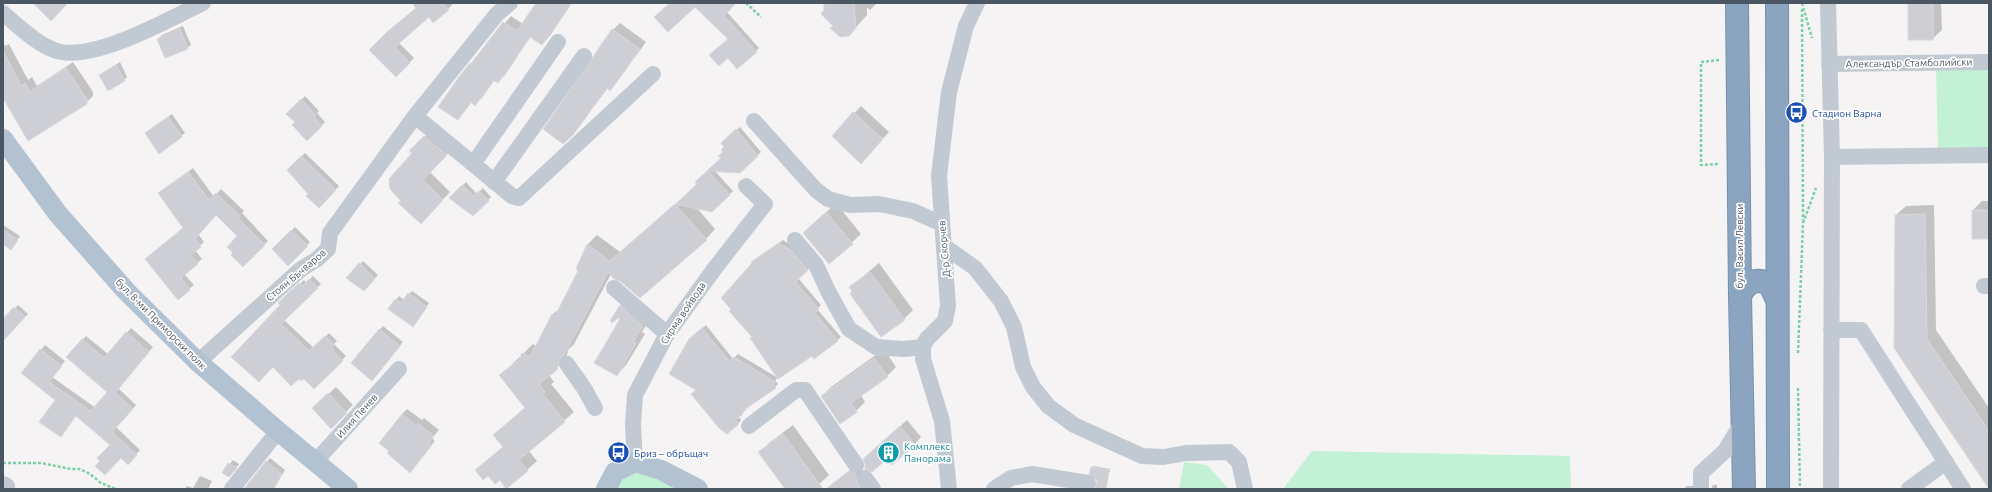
<svg xmlns="http://www.w3.org/2000/svg" width="1992" height="492" viewBox="0 0 1992 492" font-family="Ubuntu,sans-serif">
	<rect width="100%" height="100%" fill="#f5f3f3"/>
	<path fill="#c3f1d5" d="M1936,68H1989V150H1938Z
		M1312,451L1570,456L1571,489H1283Z
		M1184,462L1207,465L1229,489H1179Z
		M621,468L698,489H606Z"/>
	<path fill="#0003" d="M413,3H451L452,5L448,9L429,16L398,42L414,58L396,76L370,50L390,29L417,8Z
		M537,3H572L549,37L542,44L531,36L505,75L498,82L495,79L482,98L475,104L472,102L458,119L470,64L511,16L523,24Z
		M671,3H735L727,12L759,48L756,51L729,38L695,5Z
		M828,3H877L870,10L867,7V15L849,35L834,25L822,14Z
		M1909,3H1941L1942,30L1932,39Z
		M620,23L646,42L617,82L610,89L608,88L572,135L613,30Z
		M183,26L191,45L187,48L158,39L162,35Z
		M3,42L5,46L9,44L28,80L32,77L37,86L73,62L93,92V96L86,103L4,96Z
		M120,62L127,77L124,80L100,75Z
		M305,96L319,111L317,113L325,122L307,139L296,122L288,114Z
		M861,106L889,132L868,155L833,136Z
		M172,114L185,133L159,152L149,130Z
		M740,127L761,152L740,172L714,170L733,191L712,211L696,207L715,229L706,239L621,280L611,274L574,344L568,350L566,359L549,375L554,382L551,384L574,412L529,451L537,461L527,470L500,479L476,470L504,446L494,435L526,407L501,375L533,344L536,346L552,315L561,307L579,271L577,269L588,244L597,235L620,252L698,184L696,182L722,158L726,147L722,143Z
		M432,129L454,147L430,172L450,192L429,215L402,201L413,153L411,151Z
		M305,153L339,186L319,207L288,170Z
		M193,168L214,197L221,189L244,211L242,213L268,241L243,265L239,236L216,214L198,234L204,242L195,250L202,259L184,274L194,285L178,298L146,259L184,227L164,189Z
		M466,182L477,194L483,188L491,197L473,215L450,198Z
		M1982,201H1989V238L1973,210Z
		M836,203L861,234L830,263L804,233Z
		M1934,205L1936,330L1989,408V485L1895,348L1896,215L1906,206Z
		M3,225L20,236L14,245H3Z
		M295,227L310,242L288,264L273,249Z
		M783,240L795,248L811,266L798,278L821,305L817,309L841,337L815,357L813,354L753,337L752,262Z
		M363,261L378,275L364,290L347,278Z
		M879,263L913,310L904,319L853,291L850,287Z
		M313,276L321,284L284,320L314,348L329,333L337,341L334,344L346,356L314,388L304,377L273,366L281,305L290,293L304,280L306,283Z
		M412,291L429,303L416,322L390,308L399,296L404,300Z
		M630,297L652,316L642,332L645,334L626,365L617,375L622,319L620,306Z
		M18,305L28,314L3,341V321Z
		M706,325L733,359L738,354L778,378L775,380L778,384L775,387L745,409L746,410L738,416L741,420L738,424L692,394L697,389L689,339Z
		M383,326L403,342L375,376L352,363Z
		M131,328L153,347L118,388L136,405L116,427L140,450L128,463L121,457L102,461L111,445L76,415L61,436L56,400L22,373L45,345L65,361L52,377L96,408L108,392L82,340L86,336L108,354Z
		M884,349L896,367L887,376L861,395L865,402L856,411L822,396L831,387Z
		M336,387L353,405L331,427L320,402Z
		M407,409L422,420L424,418L439,430L432,438L435,441L410,471L402,414Z
		M907,420L921,437L915,444L892,463L887,457L871,452Z
		M793,425L829,475L814,489H786L760,452L769,443Z
		M270,458L285,470L274,489H245Z
		M233,460L239,464L232,473H223Z
		M856,465L863,468L864,489H826Z
		M1093,466L1110,469L1106,489H1095L1098,479L1092,467Z
		M200,476L212,481L208,489H184L187,486L193,488Z
		M1713,485H1717V489H1711Z
		M1686,486H1693V489H1685Z"/>
	<path fill="#cdcfd5" stroke="#d7d9de" d="M33,3H68L51,21Z
		M412,3H443L449,10L433,23L429,17L395,47L410,63L396,77L369,50L385,34L416,8Z
		M536,3H571L542,45L530,37L498,83L493,80L475,106L471,102L458,120L438,107L459,77L470,63L471,64L503,22L517,31Z
		M670,3H736L724,16L757,52L737,69L728,58L719,66L709,55L728,39L695,7L668,32L654,17Z
		M854,3L856,28L849,36L840,37L830,28L833,26L821,14L824,10V4Z
		M1908,3H1933V40H1908Z
		M180,29L188,49L165,58L157,39Z
		M612,29L640,49L610,91L607,88L573,135L563,144L543,129Z
		M3,51L21,86L25,83L30,92L66,68L87,99V104L28,141L3,98Z
		M116,65L125,81L108,91L99,75Z
		M301,99L316,115L314,117L322,126L307,141L292,125L295,122L286,114Z
		M853,112L883,139L861,164L832,136Z
		M168,117L182,137L159,154L145,133Z
		M736,129L758,156L740,173L708,171L730,195L712,212L676,204L697,184L695,182L721,158L718,156L723,152L721,150L724,147L721,143Z
		M424,136L447,155L423,180L443,200L421,224L398,203L401,201L390,189L389,179L412,153L409,151Z
		M301,156L336,190L319,208L306,196L308,194L287,170Z
		M188,172L209,200L216,193L240,216L238,218L265,245L243,267L231,255L233,253L227,247L237,236L216,215L195,239L201,247L191,255L198,264L181,278L190,290L178,300L145,259L183,228L158,193Z
		M462,185L473,196L479,191L489,201L473,216L449,198Z
		M675,204L707,240L640,298L620,281L614,279L608,272L564,355L559,360L557,370L539,384L545,392L543,394L565,422L519,460L528,471L506,489L500,480L495,484L488,476L483,480L475,470L503,447L493,435L525,408L499,375L519,360L522,353L530,357L552,314L555,316L578,271L576,269L587,244L610,261Z
		M1972,210H1989V239H1972Z
		M826,212L853,244L829,264L803,233Z
		M1925,214L1927,339L1989,431V489L1894,348L1895,215Z
		M3,230L18,240L11,250L3,244Z
		M291,230L308,246L288,266L272,249Z
		M779,243L792,251L808,270L795,282L819,309L815,313L838,341L814,359L812,356L778,379L750,338L752,337L729,311L731,309L721,298L752,263L751,262Z
		M359,263L375,279L364,291L346,278Z
		M870,272L905,320L881,337L850,294L852,291L849,287Z
		M309,279L318,288L281,324L309,351L325,336L334,345L331,348L343,361L314,389L304,379L301,381L299,379L291,386L273,367L259,382L231,357L280,305L278,303L285,296L299,283L302,286Z
		M408,293L427,307L413,327L388,309L395,299L401,303Z
		M620,305L643,326L633,342L636,343L617,376L594,363L620,319L618,318L612,323L610,321Z
		M14,307L25,317L3,341V319Z
		M702,328L729,361L734,357L775,382L772,384L776,388L741,412L743,414L735,420L739,424L727,434L719,428L691,394L696,390L669,374L689,339Z
		M379,329L400,346L372,381L351,363Z
		M126,332L149,352L115,393L133,409L112,432L137,455L128,465L121,458L105,475L95,466L100,461L97,458L110,445L76,416L61,437L39,422L55,400L21,373L40,349L62,366L49,382L91,411L107,392L66,357L82,339L104,358Z
		M874,358L888,377L851,403L857,412L840,424L821,396Z
		M328,393L347,413L331,429L312,408Z
		M402,414L417,426L418,423L434,436L428,444L431,446L410,473L387,453L389,451L379,443Z
		M900,426L915,445L892,465L887,459L872,472L865,469V464L863,459Z
		M783,434L823,489H785L758,452Z
		M266,461L282,474L273,489H244Z
		M228,463L237,468L229,477L222,473Z
		M1091,467L1109,470L1106,489H1095L1097,480L1089,474Z
		M849,471L856,474V479L861,489H826Z"/>
	<g fill="none" stroke-linecap="round" stroke-linejoin="round">
		<defs>
			<path id="highway" d="M1737,3L1740,296L1744,489
				M1777,3L1778,489
				M1740,296C1746,283 1757,276 1770,285L1777,300"/>
		</defs>
		<use href="#highway" stroke="#7690ad" stroke-width="24"/>
		<path stroke="#7ad0a6" stroke-width="2.5" stroke-dasharray="3 2" stroke-linecap="butt" d="M746,3L761,17
			M1802,3L1812,38
			M1802,9L1803,220
			M1719,60L1701,62V165L1720,164
			M1798,353L1803,223L1816,188
			M1798,388L1800,489
			M3,463H41L71,469H80L90,474L101,483L116,489"/>
		<path stroke="#c1cad2" stroke-width="16" d="M1828,3L1832,157L1831,489
			M3,13C18,26 41,48 61,52C99,59 167,20 203,3
			M1829,64L1989,62
			M415,116L512,196L519,198L653,74
			M754,121L816,190L828,199L850,205L879,204L913,211L942,224
			M1832,157L1989,155
			M473,164L558,42
			M494,182L584,56
			M795,240L816,265L829,293L849,329L876,347L903,349L923,347
			M944,246L975,268L1001,301L1014,327L1023,367L1033,387L1048,406L1074,425L1142,456L1164,457L1186,453L1229,452L1239,462L1245,489
			M1984,286H1989
			M614,288L667,334
			M1831,330H1861L1963,489
			M198,362L301,269L316,260L328,249L330,233L415,116L497,14L510,3
			M567,364L584,388L595,408
			M749,426L796,390H805L856,465
			M315,462L399,369
			M635,462L633,424L635,395L667,334L715,268L765,204L746,186
			M865,478L873,489
			M3,484L7,486
			M232,489L278,431
			M949,489L942,421L923,359V347L926,340L945,321L948,306L939,176L949,92L966,26L977,3
			M994,489L1011,478L1032,474L1088,483
			M1701,489V473L1725,451L1742,423
			M1909,489L1946,462"/>
		<path stroke="#b3c2d1" stroke-width="20" d="M3,139L58,214L127,292L198,362L278,431L348,489
			M606,489L615,472L635,462L661,470L698,489"/>
		<use href="#highway" stroke="#8ba5c1" stroke-width="22"/>
	</g>
	<defs>
		<symbol id="bus-disc" viewBox="-11 -11 22 22"><circle r="9.5" fill="#1a4fb4" stroke="#fff"/><path d="M-5-6H5V4H4V6H2V4H-2V6H-4V4H-5ZM-3.5-4V0h7V-4ZM-3.5 1.2v1.5H-2V1.2ZM2 1.2v1.5H3.5V1.2Z" fill="#fff"/></symbol>
		<symbol id="building-disc" viewBox="-11 -11 22 22"><circle r="9.5" fill="#0f9aa8" stroke="#fff"/><path d="M-4-6H4V6H1V3H-1V6H-4ZM-2.5-4.3h1.7v1.8h-1.7ZM.8-4.3h1.7v1.8H.8ZM-2.5-1h1.7V.8h-1.7ZM.8-1h1.7V.8H.8Z" fill="#fff"/></symbol>
	</defs>
	<g fill-rule="evenodd">
		<use href="#bus-disc" x="1784" y="100" width="25" height="25"/>
		<use href="#building-disc" x="876" y="440" width="25" height="25"/>
		<use href="#bus-disc" x="606" y="440" width="25" height="25"/>
	</g>
	<g text-anchor="middle" dominant-baseline="central" stroke-width="3.5" stroke-linejoin="round" paint-order="stroke">
		<g font-size="10" fill="#4a5661" stroke="#fff">
			<text transform="translate(1909 63) rotate(-1)">Александър Стамболийски</text>
			<text transform="translate(1739 246) rotate(-90)">бул. Васил Левски</text>
			<text transform="translate(944 249) rotate(-95)">Д-р Скорчев</text>
			<text transform="translate(296 275) rotate(-40)">Стоян Бъчваров</text>
			<text transform="translate(683 313) rotate(-56)">Сирма войвода</text>
			<text transform="translate(161 324) rotate(45)">бул. 8-ми Приморски полк</text>
			<text transform="translate(357 416) rotate(-48)">Илия Пенев</text>
		</g>
		<g font-size="10" fill="#164399" stroke="#fff" text-anchor="start">
			<text x="1812" y="113">Стадион Варна</text>
			<text x="634" y="453">Бриз – обръщач</text>
		</g>
		<g font-size="10" fill="#0d838f" stroke="#fff" text-anchor="start">
			<text x="904" y="446">Комплекс<tspan x="904" dy="12">Панорама</tspan></text>
		</g>
	</g>
	<rect width="1992" height="492" fill="none" stroke="#4a5661" stroke-width="8"/>
</svg>
